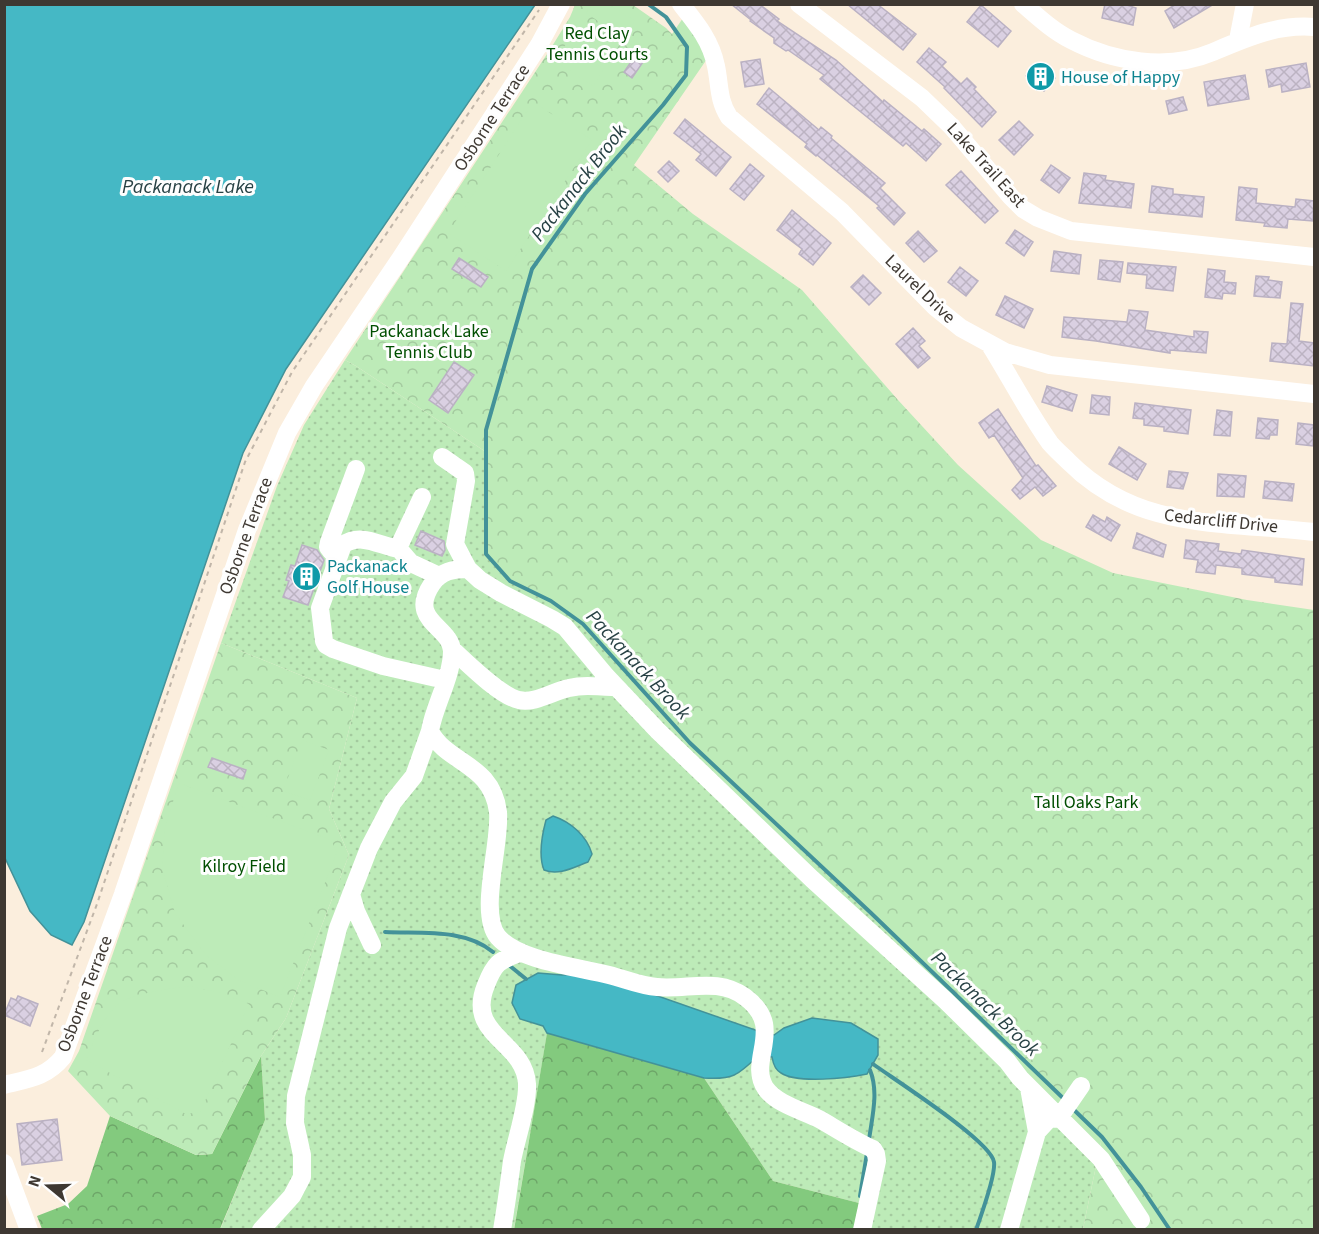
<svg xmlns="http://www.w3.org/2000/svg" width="1319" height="1234" viewBox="0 0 1319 1234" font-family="'Source Sans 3',sans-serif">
	<defs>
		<pattern id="grass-dots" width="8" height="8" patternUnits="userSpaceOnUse" patternTransform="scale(1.5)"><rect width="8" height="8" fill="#bdebb8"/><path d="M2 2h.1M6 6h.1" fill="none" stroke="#a4ca9f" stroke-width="1.8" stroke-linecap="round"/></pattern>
		<pattern id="forest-crowns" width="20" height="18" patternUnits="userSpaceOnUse" patternTransform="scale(1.5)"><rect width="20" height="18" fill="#83ca7e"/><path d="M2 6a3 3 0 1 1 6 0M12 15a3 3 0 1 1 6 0" fill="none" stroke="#6da568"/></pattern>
		<pattern id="park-crowns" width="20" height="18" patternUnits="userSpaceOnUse" patternTransform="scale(1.5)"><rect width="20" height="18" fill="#bdebb8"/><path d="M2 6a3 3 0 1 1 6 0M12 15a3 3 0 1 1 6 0" fill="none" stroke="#a4ca9f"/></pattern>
		<pattern id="building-cross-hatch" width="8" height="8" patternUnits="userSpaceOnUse" patternTransform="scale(1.5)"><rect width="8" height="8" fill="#dad0e2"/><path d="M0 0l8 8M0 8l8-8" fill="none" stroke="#bcb3c2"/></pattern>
	</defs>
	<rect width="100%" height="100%" fill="#fbeedd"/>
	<path fill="url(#grass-dots)" d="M345,360L356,366L486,452V554L510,581L551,601L583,624L690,743L871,913L1102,1137L1083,1229H854L859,1203L773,1181L704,1078L547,1034L514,1229L220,1230L265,1120L261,1056L286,1018L349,855L329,809L357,698L221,643L277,486L304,425Z"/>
	<path fill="url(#forest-crowns)" d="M547,1033L704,1078L773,1181L859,1203L854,1229L514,1230Z
		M261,1056L265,1120L220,1229H42L37,1216L68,1204L87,1186L110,1116L196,1155L212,1154Z"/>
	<path fill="url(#park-crowns)" d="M575,5H633L666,28L672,34L683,18L698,39L707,59L634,165L693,214L802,290L898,400L958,465L1041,540L1113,573L1247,600L1314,610V1229H1083L1102,1137L871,913L690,743L583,624L551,601L510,581L486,554V452L356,366L345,360L551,48L570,17Z
		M221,643L357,698L329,809L349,855L286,1018L261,1056L212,1154L196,1155L110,1116L68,1071L79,1051Z"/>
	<path fill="#bdebb8" d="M592,5H610L635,21L624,38L586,13Z
		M581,20L619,45L608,62L570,37Z
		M566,44L604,69L593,86L555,61Z
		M533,102L592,140L506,271L448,233Z
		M302,740L329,750L310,800L283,791Z
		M179,783L331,840L337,852L280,997L238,980L205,954L175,913L162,868L165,827Z
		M189,986L221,993L249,1004L200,1112L186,1114L86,1060C93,1043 102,1019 116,1006C130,993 170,989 189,986Z"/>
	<path fill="#45b8c5" stroke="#439299" stroke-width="1.5" d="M5,4L535,5L286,369L243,453L84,922L72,945L51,935L30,911L5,858Z
		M553,816C571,822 587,836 592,854L588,862C574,867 559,876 544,870C538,855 542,835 546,820Z
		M538,973L562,975L584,974L612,980L758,1031L774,1035L784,1028L812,1018L851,1023L878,1039V1055L867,1074C847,1078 798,1084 781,1073C775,1070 773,1063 772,1057L758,1056C738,1075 733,1080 704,1078L547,1033L543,1026L520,1019L512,1003L516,985Z"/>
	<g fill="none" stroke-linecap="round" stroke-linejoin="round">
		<path stroke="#439299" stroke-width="4" d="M648,4L666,17L687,47L686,75L663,105L585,194L532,269L486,430V554L510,581L551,601L583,624L690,743L871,913L1065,1100
			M385,932C420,934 464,928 493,952
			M510,966L526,979
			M873,1064C895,1080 991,1141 994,1162C996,1176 981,1215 976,1230
			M1072,1108L1102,1137L1141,1187L1170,1230
			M869,1140C872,1117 879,1092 870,1070
			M860,1196L867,1153"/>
	</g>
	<path fill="url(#building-cross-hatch)" stroke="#bab1c3" stroke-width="1.5" d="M731,4H759L779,19L777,21L836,60L883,102L884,100L922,131L924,129L941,144L926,161L906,143L903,146L820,79L824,75L788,50L786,51L774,43V38L750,21L751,20Z
		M847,4H877L916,34L903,50Z
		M1105,4H1124L1136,8L1133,25L1102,18Z
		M1176,4H1214L1174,28L1165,11Z
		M981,5L1011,31L998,47L967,22Z
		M929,48L946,62L942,66L961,84L967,78L976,87L974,89L996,112L982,127L944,88L945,87L917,62Z
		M635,56L643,62L632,78L624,72Z
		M760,59L764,84L745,87L741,62Z
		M1037,63L1055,78L1044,91L1026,76Z
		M1306,63L1310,87L1282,92L1281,84L1269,87L1266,70Z
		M1245,75L1249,99L1208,106L1204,82Z
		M769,88L819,130L821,127L832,136L831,138L885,183L880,188L905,213L894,225L877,208L879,206L817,155L816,156L805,147L807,144L757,104Z
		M1183,97L1187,110L1169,114L1166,101Z
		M685,119L731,157L716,176L696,160L701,154L674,133Z
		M1019,121L1033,135L1014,155L999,140Z
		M669,161L679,171L668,182L658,172Z
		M750,164L764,176L744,200L730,189Z
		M1051,165L1070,178L1059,193L1041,180Z
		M961,171L998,211L985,223L946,185Z
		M1084,173L1106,176L1105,180L1134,184L1131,208L1079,203Z
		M1152,186L1173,189V194L1204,197L1202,217L1149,212Z
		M1239,187L1257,189L1256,203L1295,207L1296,199L1314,201L1313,221L1288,219L1287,228L1264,226L1265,223L1236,220Z
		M792,210L831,243L813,265L799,254L802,249L777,230Z
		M1015,230L1033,242L1024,256L1006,243Z
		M918,231L937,251L924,262L906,243Z
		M1054,251L1081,255L1079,274L1051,271Z
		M459,258L488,277L481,287L452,269Z
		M1100,260L1123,262L1120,282L1098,279Z
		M1128,263L1176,267L1173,291L1146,288L1147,275L1127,273Z
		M960,267L978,281L966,296L948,282Z
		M1208,269L1225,271L1224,282L1236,283L1235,294L1223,293L1222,299L1205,297Z
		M863,275L881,293L869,305L851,287Z
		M1256,276L1269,277L1268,280L1282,282L1280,298L1254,296Z
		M1005,296L1033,309L1024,328L996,315Z
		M1291,303L1303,304L1299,341L1314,343V366L1270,361L1272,343L1287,344Z
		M1129,310L1148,312L1145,330L1194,337V331L1208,332L1206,353L1170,350V353L1096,341L1062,337L1064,317L1127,322Z
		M913,328L925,341L919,346L930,358L918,368L896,344Z
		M454,362L474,375L448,413L429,400Z
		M1047,386L1077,395L1072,411L1042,402Z
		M1092,395L1110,397L1109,415L1090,413Z
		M1135,403L1191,410L1188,434L1164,431V427L1144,425V419L1133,418Z
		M998,409L1036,466L1038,465L1056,486L1043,496L1035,487L1020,499L1012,490L1023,478L994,435L989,438L979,423Z
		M1217,410L1232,412L1230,436L1214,435Z
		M1258,418L1278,420L1277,435H1270L1269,439L1256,438Z
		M1298,423L1314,425L1313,446L1296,444Z
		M1119,447L1146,464L1137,480L1109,464Z
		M1169,471L1188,473L1183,489L1167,487Z
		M1218,474L1246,476L1244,497L1217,496Z
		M1265,481L1294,484L1292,501L1263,498Z
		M1093,515L1105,522L1107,517L1120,525L1111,541L1086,527Z
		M421,531L444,541L445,550L442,556L415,545Z
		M1137,533L1166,545L1163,557L1133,548Z
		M1186,540L1219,544L1218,551L1241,554L1242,550L1304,559L1302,585L1275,582V578L1242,574V568L1216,565L1215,574L1196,572L1198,560L1184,558Z
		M302,545L317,550L324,560L308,605L283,597L289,581L286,580L291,565L295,566Z
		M212,758L246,770L243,779L208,767Z
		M18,996L38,1004L30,1026L4,1015L11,998L16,1000Z
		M57,1119L62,1160L22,1165L17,1124Z"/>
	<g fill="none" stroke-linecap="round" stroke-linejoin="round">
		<path stroke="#c1b6a9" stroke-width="2" stroke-dasharray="4.5 4.5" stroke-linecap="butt" d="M42,1052L97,904L245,462L292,372L539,10"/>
		<path stroke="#fff" stroke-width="18" d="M681,4C697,24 711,41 716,66C720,85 718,100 729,117L842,212L935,307L961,328L1005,352L1050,365L1314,394
			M799,4L922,98L952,127L1011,197L1023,209L1038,218L1071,231L1314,257
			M1023,4C1038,17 1053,31 1071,40C1113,62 1168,71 1213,52C1246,38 1277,24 1314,27
			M1238,40L1245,4
			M990,345C1010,377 1028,412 1050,443C1056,450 1063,456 1069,462C1139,532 1224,521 1314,532
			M442,457L465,473L466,481L455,544L468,569L480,580L501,593L552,619L565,627L606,676L658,731L812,879L945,1000L1007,1061L1020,1078L1101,1159L1141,1220
			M422,497L400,544L399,549L411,563L439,576
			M399,549C380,546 361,532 343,545L320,608L324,641L326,645L333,649L383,666L445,680
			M341,550L331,551L328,547L329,542L356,469
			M468,569C453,569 441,571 432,584C407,621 451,626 452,651C452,677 434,706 430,731C447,764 492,763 498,812C501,844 478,913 498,937C519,961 578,967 609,975C625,979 641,986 657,987C688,990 718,977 745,997C787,1028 746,1060 766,1089C778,1105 804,1111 821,1120C838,1130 855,1141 873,1149L876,1154L877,1161L862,1230
			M452,649C467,663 500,696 519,700C534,704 554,691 569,688C589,683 598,688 616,687
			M351,894L356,911L372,945
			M4,1085C29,1079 47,1077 63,1057L123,894L247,530L287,433L314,386L400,259L539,45L561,4
			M1029,1088L1037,1132L1049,1119L1059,1118L1081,1086
			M4,1163L29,1230
			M261,1230L292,1196L302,1177V1155L295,1123L296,1096L338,928L369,848L393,802L414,776L430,731
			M502,1230C506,1207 509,1184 512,1161C516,1139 528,1106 527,1084C525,1041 465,1036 486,985C495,962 499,961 521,952
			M1009,1230L1037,1132"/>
	</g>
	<defs>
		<symbol id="building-disc" viewBox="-11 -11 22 22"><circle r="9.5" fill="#0f9aa8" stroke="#fefefe"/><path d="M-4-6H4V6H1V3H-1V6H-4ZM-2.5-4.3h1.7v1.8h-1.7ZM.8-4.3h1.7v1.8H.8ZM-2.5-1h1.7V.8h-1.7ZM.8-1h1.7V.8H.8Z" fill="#fff"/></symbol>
	</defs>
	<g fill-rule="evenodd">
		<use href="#building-disc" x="1024" y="60" width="33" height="33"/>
		<use href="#building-disc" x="290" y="560" width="33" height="33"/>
	</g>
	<g text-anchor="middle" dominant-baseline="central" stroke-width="6" stroke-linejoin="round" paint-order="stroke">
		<g font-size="18" fill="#004f00" stroke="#fefefe">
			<text x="597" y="33">Red Clay<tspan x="597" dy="21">Tennis Courts</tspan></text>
			<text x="429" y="331">Packanack Lake<tspan x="429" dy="21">Tennis Club</tspan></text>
			<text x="1086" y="802">Tall Oaks Park</text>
			<text x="244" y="866">Kilroy Field</text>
		</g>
		<g font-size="18" fill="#0d838f" stroke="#fefefe" text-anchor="start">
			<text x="1061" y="77">House of Happy</text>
			<text x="327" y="566">Packanack<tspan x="327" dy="21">Golf House</tspan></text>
		</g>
		<g font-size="18" fill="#3e3832" stroke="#fefefe">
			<text transform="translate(492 118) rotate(-57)">Osborne Terrace</text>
			<text transform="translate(986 165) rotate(48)">Lake Trail East</text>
			<text transform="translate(920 289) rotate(44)">Laurel Drive</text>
			<text transform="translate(1221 521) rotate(6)">Cedarcliff Drive</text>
			<text transform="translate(246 536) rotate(-70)">Osborne Terrace</text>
			<text transform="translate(85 994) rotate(-69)">Osborne Terrace</text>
		</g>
		<g font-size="20" font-style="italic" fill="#274144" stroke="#fefefe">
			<text transform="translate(579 183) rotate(-52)">Packanack Brook</text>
			<text x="188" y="187">Packanack Lake</text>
			<text transform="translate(638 665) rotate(47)">Packanack Brook</text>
			<text transform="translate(985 1004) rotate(44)">Packanack Brook</text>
		</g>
	</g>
	<rect width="1319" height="1234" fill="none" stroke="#3e3832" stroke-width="12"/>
	<g transform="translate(48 1186) rotate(289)" stroke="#fefefe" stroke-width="4.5" paint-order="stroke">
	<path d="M0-4.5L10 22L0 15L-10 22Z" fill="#3e3832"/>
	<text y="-9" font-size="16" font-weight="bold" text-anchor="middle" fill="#3e3832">N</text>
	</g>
</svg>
